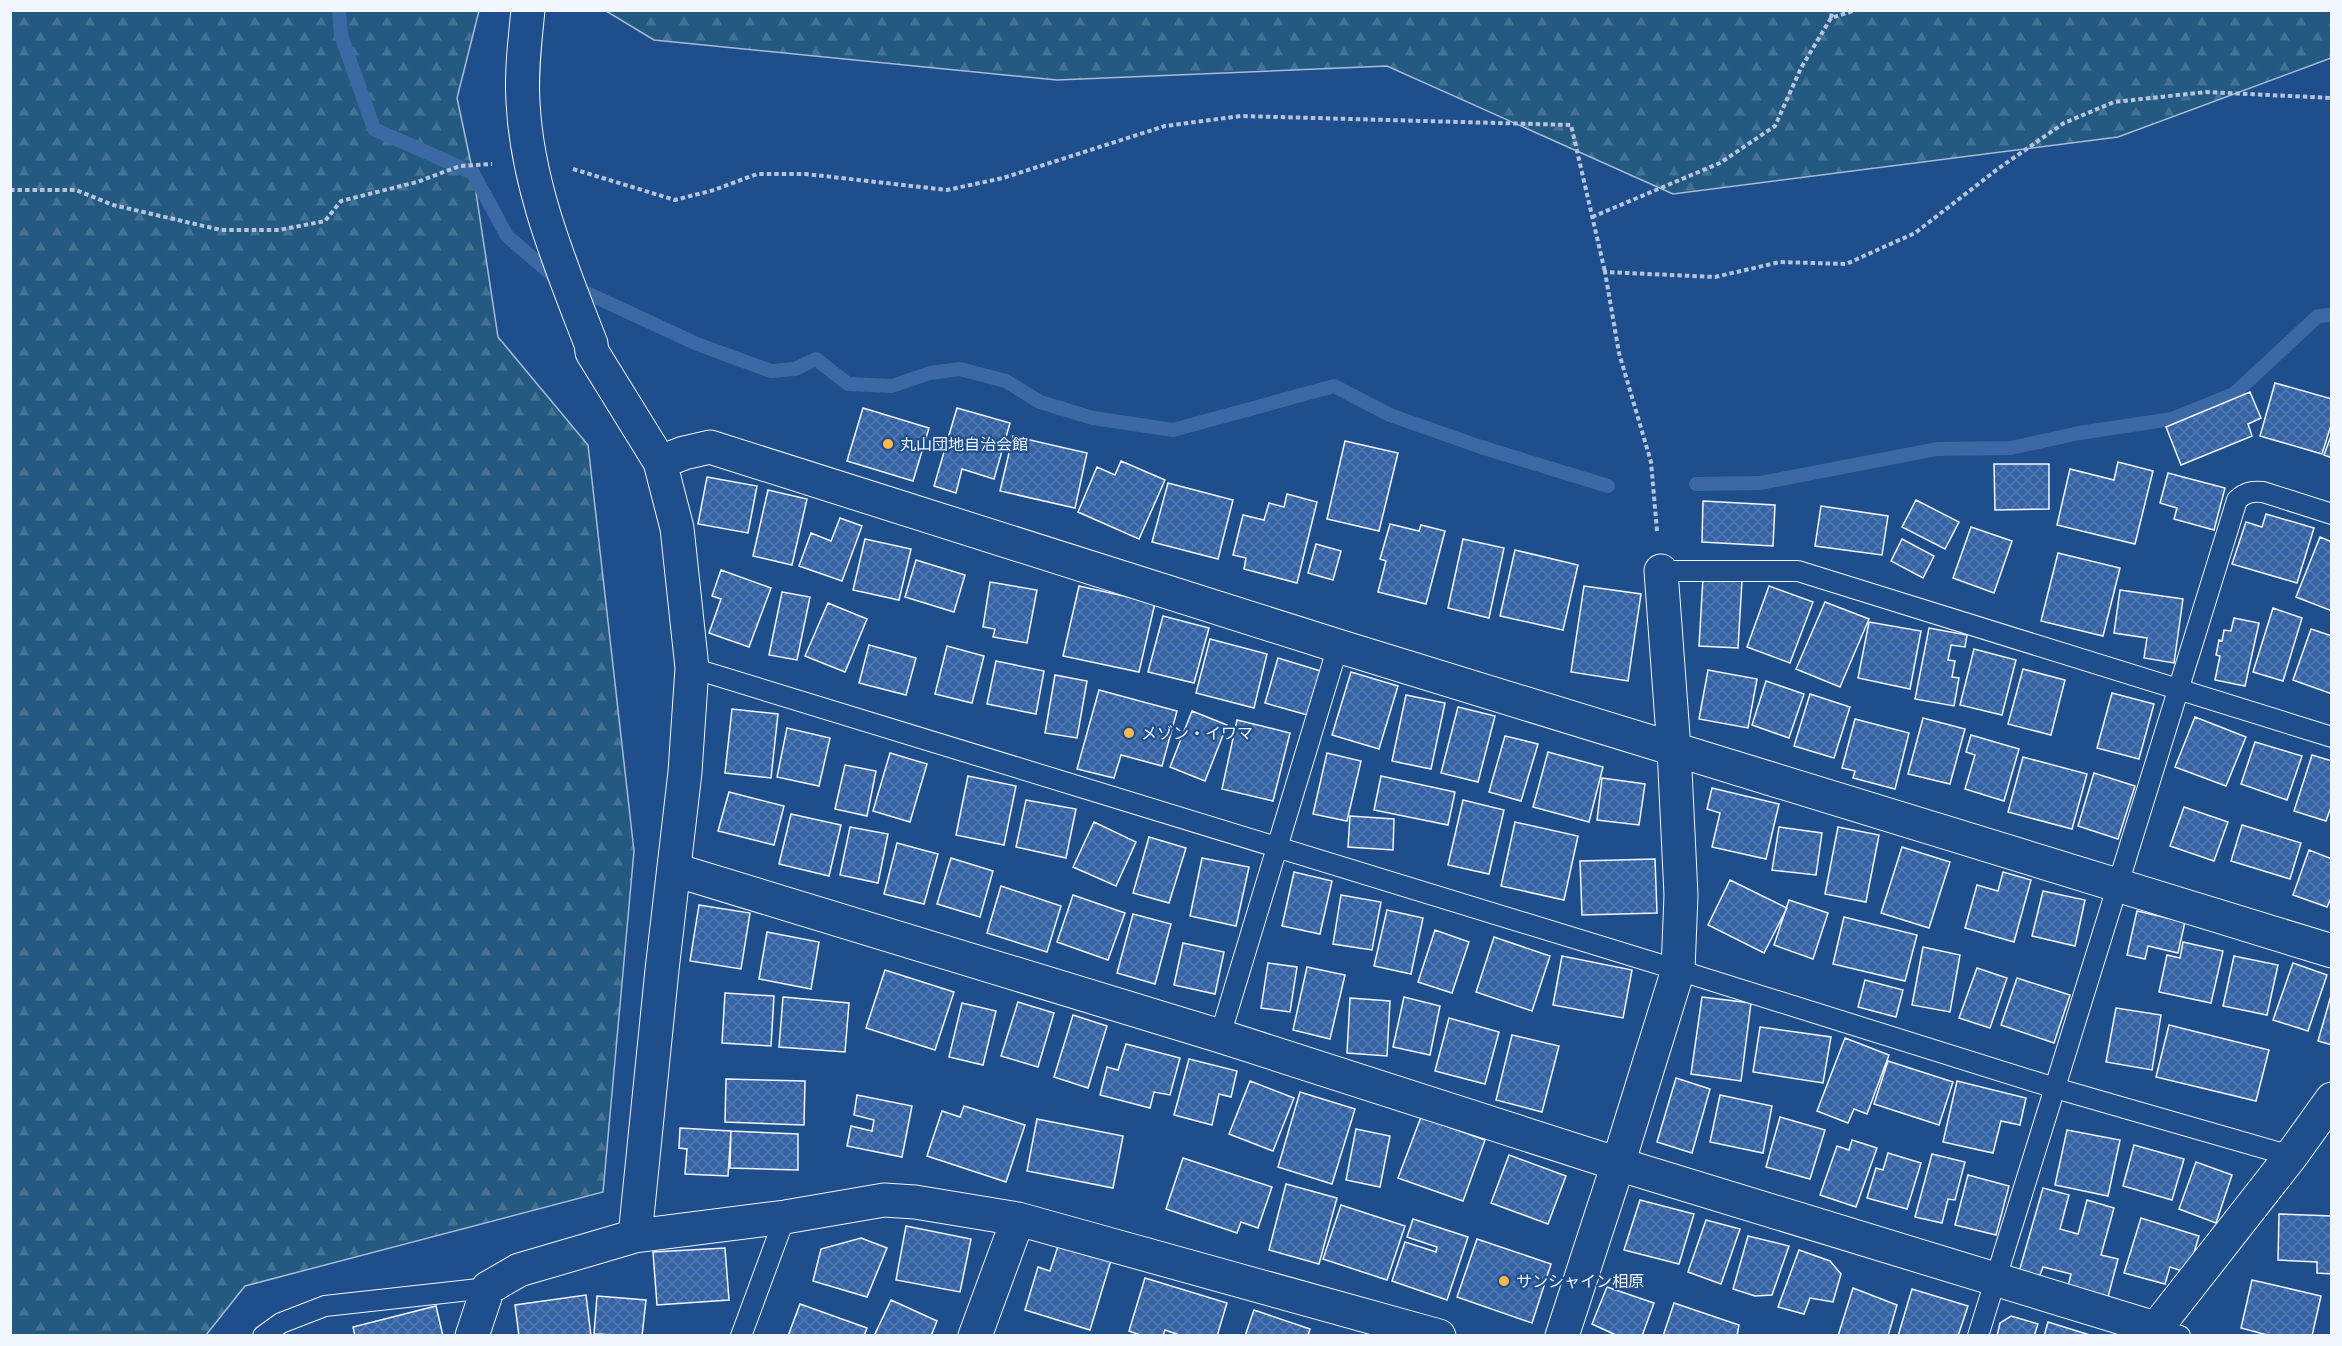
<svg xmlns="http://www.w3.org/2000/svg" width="2342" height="1346" viewBox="0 0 2342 1346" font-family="Figtree,'Noto Sans JP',sans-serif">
	<defs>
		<pattern id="forest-firs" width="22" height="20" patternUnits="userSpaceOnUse" patternTransform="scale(1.5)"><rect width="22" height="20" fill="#245a82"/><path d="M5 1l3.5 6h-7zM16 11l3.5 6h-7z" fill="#447295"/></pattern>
		<pattern id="building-cross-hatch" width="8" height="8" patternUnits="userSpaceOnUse" patternTransform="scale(1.5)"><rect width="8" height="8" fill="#3563a3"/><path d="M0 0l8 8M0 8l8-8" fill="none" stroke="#537ab1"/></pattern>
	</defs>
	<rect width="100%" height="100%" fill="#1f4e8c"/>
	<path fill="url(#forest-firs)" stroke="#a8bbd7" stroke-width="1.5" d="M2331,10V58L2118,137L1673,194L1387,66L1057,80L654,40L606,11Z
		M10,11H479L457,98L473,173L498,337L588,445L634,851L603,1192L245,1286L206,1335H11Z"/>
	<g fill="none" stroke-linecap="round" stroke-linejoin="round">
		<path stroke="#3b69a3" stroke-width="14" d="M339,10L341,35L374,129L473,173L507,236L557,279
			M574,287L697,344L771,371L795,369L816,359L848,384L892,386L930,373L960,369L1006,381L1040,402L1093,418L1173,430L1334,386L1390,415L1481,447L1608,486
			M1696,484L1760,483L1937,449L2011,448L2079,433L2172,419L2234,394L2318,316L2332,315"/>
	</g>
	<path fill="url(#building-cross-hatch)" stroke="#f2f6ff" stroke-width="1.5" d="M2275,383L2332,399V422L2322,454L2260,436Z
		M2250,392L2261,418L2248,424L2252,436L2181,465L2166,427Z
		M863,408L929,428L913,481L847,461Z
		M957,408L1010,423L994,479L962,469L956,493L934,486Z
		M2332,433V458L2324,455Z
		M1013,436L1087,453L1075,508L1000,491Z
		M1345,441L1398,453L1379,531L1327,519Z
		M1121,461L1165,480L1139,539L1078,512L1097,467L1115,475Z
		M2118,462L2153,471L2135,544L2057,525L2070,469L2114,480Z
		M1994,464H2049V509L1995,510Z
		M2168,473L2225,488L2214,530L2174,519L2177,508L2160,503Z
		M707,477L757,486L748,533L698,524Z
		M1168,483L1233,500L1218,559L1152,542Z
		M768,490L807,499L792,565L753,556Z
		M1287,494L1317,502L1297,583L1244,569L1246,558L1233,555L1243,515L1264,520L1269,503L1284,507Z
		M1916,500L1959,522L1945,549L1902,527Z
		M1703,501L1775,505L1773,546L1702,542Z
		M1821,506L1888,516L1882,555L1815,546Z
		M2266,514L2314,528L2297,583L2232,564L2246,522L2262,527Z
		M840,518L862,526L842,581L799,566L811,533L831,541Z
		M1390,524L1419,531L1421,525L1445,531L1426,604L1378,592L1386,561L1380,559Z
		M1971,527L2012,541L1994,593L1953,578Z
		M2320,537L2332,542V611L2296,597Z
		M865,539L911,549L899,600L853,590Z
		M1463,539L1504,548L1489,618L1448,608Z
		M1902,539L1934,556L1923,578L1891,561Z
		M1316,544L1341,551L1333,580L1308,573Z
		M1515,550L1578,565L1563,630L1500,616Z
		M2058,553L2120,568L2103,636L2041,621Z
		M916,560L965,575L954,612L905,597Z
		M721,570L771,588L749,647L709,633L721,599L712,596Z
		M1703,578L1742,581L1738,648L1699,646Z
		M990,582L1037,590L1027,643L993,637L995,629L983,627Z
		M1079,586L1155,603L1139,672L1063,656Z
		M1584,586L1641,594L1628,681L1571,672Z
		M1769,586L1813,602L1790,663L1747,647Z
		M2120,590L2183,599L2174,663L2144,658L2147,638L2114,633Z
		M782,592L810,597L797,660L769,655Z
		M1825,602L1869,619L1840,687L1796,669Z
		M828,603L867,619L845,672L805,656Z
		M2273,608L2302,618L2283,681L2253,672Z
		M1163,616L1209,628L1194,683L1148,672Z
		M2234,618L2259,623L2245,686L2215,680L2220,656L2216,655L2219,640L2222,641L2224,630L2231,631Z
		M1869,622L1921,631L1910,689L1858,678Z
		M1929,628L1967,635L1965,647L1951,645L1948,660L1955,661L1952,677L1959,678L1954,706L1915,699Z
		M2311,629L2332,636V694L2293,680Z
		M1210,639L1267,654L1254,708L1196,693Z
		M869,645L916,658L906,695L859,683Z
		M947,646L984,656L972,703L935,694Z
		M1974,649L2016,660L2002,715L1960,705Z
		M1278,658L1324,672L1311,716L1265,703Z
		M996,661L1044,671L1036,714L987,704Z
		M2023,669L2065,680L2051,735L2008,724Z
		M1708,670L1757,679L1748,728L1699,719Z
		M1351,672L1398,686L1379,749L1332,735Z
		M1055,675L1087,681L1077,738L1045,733Z
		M1766,681L1804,694L1789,738L1752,725Z
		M1099,690L1177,711L1162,766L1121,755L1114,778L1077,769Z
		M2112,693L2154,704L2139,759L2097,748Z
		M1810,694L1850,707L1834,758L1794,746Z
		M1406,695L1445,703L1431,769L1392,761Z
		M1458,707L1495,716L1478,782L1441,773Z
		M732,709L778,714L771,778L725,773Z
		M1192,711L1227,725L1205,781L1170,767Z
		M2195,717L2246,737L2226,786L2175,767Z
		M1923,718L1965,729L1950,784L1908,774Z
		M1855,719L1909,733L1895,789L1853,778L1855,771L1842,768Z
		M1237,720L1290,733L1273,801L1222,789Z
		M787,728L830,738L819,786L777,777Z
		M1971,735L2019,749L2004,801L1965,789L1975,755L1966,752Z
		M1505,736L1538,744L1521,801L1489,792Z
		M2255,742L2302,756L2287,800L2241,784Z
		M1548,752L1603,767L1589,822L1533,807Z
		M890,753L927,764L910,822L873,811Z
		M1327,753L1361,761L1347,821L1313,814Z
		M2312,755L2332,761V804L2326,821L2294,811Z
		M2023,757L2087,774L2072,829L2008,812Z
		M845,765L876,771L867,816L835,809Z
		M2094,773L2135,786L2118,839L2078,826Z
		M968,776L1016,786L1004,845L956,835Z
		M1381,776L1455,792L1448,825L1374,810Z
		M1602,778L1645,784L1639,825L1597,820Z
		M1712,788L1779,804L1766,859L1712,847L1720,813L1707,809Z
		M729,792L784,806L774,845L718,831Z
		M1026,800L1076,809L1066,858L1016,847Z
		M1463,800L1504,810L1489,874L1448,865Z
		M2184,807L2228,822L2214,861L2170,846Z
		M791,814L841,825L829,876L779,864Z
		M1350,816L1394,819L1393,850L1348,847Z
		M1094,822L1136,842L1116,886L1073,867Z
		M1515,822L1578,836L1564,900L1501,886Z
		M2242,825L2301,843L2290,879L2231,861Z
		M850,827L888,834L878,883L840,875Z
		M1779,827L1822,833L1816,875L1772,870Z
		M1838,827L1879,835L1866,902L1825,894Z
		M1149,837L1186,848L1169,903L1133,893Z
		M897,843L938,854L924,904L884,894Z
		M1902,847L1950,862L1929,928L1881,913Z
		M2309,850L2332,859V896L2327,907L2293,895Z
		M951,858L993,871L980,917L937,904Z
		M1202,858L1249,867L1236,926L1190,916Z
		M1655,859L1657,913L1582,915L1580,861Z
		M1294,872L1332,881L1320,934L1282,926Z
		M2003,872L2031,880L2014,942L1965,928L1977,885L1998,891Z
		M1730,880L1787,908L1764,953L1708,925Z
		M1001,886L1061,906L1047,952L987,933Z
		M2043,891L2085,900L2075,946L2032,936Z
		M1073,895L1125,913L1108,960L1057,942Z
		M1341,895L1381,902L1372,950L1333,944Z
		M1789,900L1828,913L1813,959L1774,945Z
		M699,905L750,913L741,969L690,961Z
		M1387,910L1423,918L1411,974L1374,966Z
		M2137,911L2185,922L2178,953L2148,946L2145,959L2127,955Z
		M1133,914L1171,924L1155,984L1117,973Z
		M1844,917L1917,935L1905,981L1833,964Z
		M1435,930L1469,942L1452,993L1418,982Z
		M767,932L819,942L811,989L759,979Z
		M1494,937L1550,956L1532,1011L1476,992Z
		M2183,942L2223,951L2211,1003L2159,992L2167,955L2180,958Z
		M1183,943L1224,952L1215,994L1174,985Z
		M1923,947L1960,955L1950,1012L1912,1005Z
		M1562,956L1632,970L1623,1018L1553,1005Z
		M2234,956L2278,965L2267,1015L2223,1006Z
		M1268,963L1297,967L1290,1012L1261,1008Z
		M2293,963L2327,975L2308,1031L2273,1020Z
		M1307,967L1345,975L1330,1039L1293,1030Z
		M1977,968L2007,978L1990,1028L1959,1018Z
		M885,970L954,992L935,1050L866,1028Z
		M2017,978L2070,995L2054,1043L2001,1025Z
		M1865,980L1903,990L1896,1017L1858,1007Z
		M2332,992V1045L2318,1041Z
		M725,993L774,996L771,1046L722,1043Z
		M783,997L849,1003L845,1052L779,1047Z
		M1404,997L1440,1006L1430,1055L1393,1047Z
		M1702,997L1751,1003L1741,1081L1691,1074Z
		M1350,998L1390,1001L1387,1056L1347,1053Z
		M1018,1002L1054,1013L1038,1067L1001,1056Z
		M962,1003L996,1011L983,1065L949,1057Z
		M2116,1008L2161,1015L2152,1070L2106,1062Z
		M1073,1015L1107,1026L1088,1088L1054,1077Z
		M1449,1018L1499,1032L1485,1084L1435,1071Z
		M2169,1025L2269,1050L2256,1101L2156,1077Z
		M1760,1027L1831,1037L1823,1083L1753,1072Z
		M1512,1035L1559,1046L1542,1112L1496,1100Z
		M1845,1038L1889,1055L1867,1114L1854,1109L1848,1123L1817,1111Z
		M1126,1044L1180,1058L1170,1095L1154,1092L1150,1108L1100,1095L1107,1067L1118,1070Z
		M1189,1059L1237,1071L1231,1097L1219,1094L1212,1125L1174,1115Z
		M1888,1061L1953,1082L1939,1125L1874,1104Z
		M1676,1078L1710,1089L1692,1153L1657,1142Z
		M726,1079L805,1081L804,1125L725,1122Z
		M1250,1081L1294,1098L1273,1151L1229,1134Z
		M1957,1081L2026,1098L2020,1125L2001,1121L1993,1153L1943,1142Z
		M1300,1092L1355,1109L1332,1184L1278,1167Z
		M857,1095L912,1106L902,1157L847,1146L851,1126L872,1131L874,1120L854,1115Z
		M1720,1095L1772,1106L1763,1153L1710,1142Z
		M964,1106L1025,1125L1006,1182L927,1156L942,1111L960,1117Z
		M1421,1117L1485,1140L1463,1201L1398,1178Z
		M1780,1117L1825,1130L1810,1179L1766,1167Z
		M1037,1119L1123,1136L1113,1188L1027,1171Z
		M680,1128L731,1131L728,1176L685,1174L687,1149L679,1148Z
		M1356,1129L1390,1136L1380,1187L1346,1180Z
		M2067,1130L2120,1140L2108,1196L2055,1185Z
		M731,1131L798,1134V1170L730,1168Z
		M1852,1140L1877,1148L1856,1207L1820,1195L1837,1146L1849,1150Z
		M2134,1145L2184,1159L2172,1200L2123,1186Z
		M1888,1153L1921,1163L1907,1209L1867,1198L1876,1168L1883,1170Z
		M1932,1154L1965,1162L1955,1200L1948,1199L1942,1223L1915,1217Z
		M1509,1155L1566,1176L1548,1224L1491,1203Z
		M1183,1158L1272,1187L1258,1228L1241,1222L1237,1233L1166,1209Z
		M2196,1162L2232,1175L2216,1223L2179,1209Z
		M1968,1175L2009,1186L1996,1235L1955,1225Z
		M1286,1184L1337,1198L1319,1264L1269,1250Z
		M2043,1188L2069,1195L2060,1229L2078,1234L2087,1200L2114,1208L2101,1255L2118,1259L2108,1297L2068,1286L2071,1274L2043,1267L2039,1278L2019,1272Z
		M1640,1200L1694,1214L1679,1264L1624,1250Z
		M1341,1205L1405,1226L1387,1280L1323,1259Z
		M2279,1214L2332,1216V1274L2317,1273V1262L2278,1260Z
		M2141,1218L2199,1236L2188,1273L2170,1267L2165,1284L2124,1273Z
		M1413,1219L1468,1237L1447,1300L1392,1281L1405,1242L1436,1252L1437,1247L1407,1237Z
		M1706,1220L1740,1229L1721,1284L1688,1272Z
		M906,1226L971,1239L960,1292L896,1280Z
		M1748,1236L1789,1246L1772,1295L1755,1296L1733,1289Z
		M861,1238L887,1248L867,1297L813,1281L821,1249Z
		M1477,1239L1551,1264L1532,1323L1457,1297Z
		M1060,1240L1112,1257L1090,1330L1025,1310L1038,1267L1050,1271Z
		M725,1248L729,1300L657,1305L653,1252Z
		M1799,1250L1830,1261L1841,1274L1833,1302L1810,1298L1804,1314L1778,1307Z
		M1145,1278L1227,1303L1217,1336H1182L1165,1330L1163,1336H1143L1129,1331Z
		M2252,1280L2321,1296L2312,1336H2271L2241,1328Z
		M1607,1287L1654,1303L1642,1336H1618L1592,1324Z
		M1853,1288L1897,1305L1888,1336H1838Z
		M1912,1289L1968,1306L1958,1336H1898Z
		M586,1295L591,1336H519L515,1305Z
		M597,1296L646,1300L642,1336L594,1334Z
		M891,1300L937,1321L931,1336H874Z
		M1674,1303L1739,1325L1737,1336H1663Z
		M800,1304L867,1328L864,1336H788Z
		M436,1306L443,1336H355L353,1327Z
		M1254,1310L1310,1329L1308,1336H1245Z
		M2011,1316L2038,1324L2034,1336H1997L2000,1323Z
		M2048,1322L2093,1336H2044Z"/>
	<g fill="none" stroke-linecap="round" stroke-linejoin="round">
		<defs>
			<path id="service" d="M1661,571H1798L2332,737
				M692,668L1678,970L2055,1088L2291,1156
				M1220,1036L1338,646
				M2155,1328L2180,1336
				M263,1336L281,1323L325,1306L488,1288
				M741,1336L785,1217
				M1978,1336L2237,500C2246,492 2252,491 2263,492L2332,514"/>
			<path id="minor" d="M660,462L684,453L710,447L1338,646L2332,951
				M1661,571L1674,749
				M675,870L1220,1036L1618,1164L2155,1328
				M635,1236L785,1217L884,1200L915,1202L1018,1219L1439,1336
				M472,1336L488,1288L519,1270L635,1236L662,970L685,772L692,668L677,528L660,462L592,352L591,344C561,266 527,186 523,102C521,72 525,40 528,10
				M975,1336L1018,1219
				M2150,1336L2291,1156L2332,1099"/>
			<path id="tertiary" d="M1562,1336L1618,1164L1678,970L1681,895L1674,749"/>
		</defs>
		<use href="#service" stroke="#f2f6ff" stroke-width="22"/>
		<use href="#minor" stroke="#f2f6ff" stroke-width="35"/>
		<use href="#tertiary" stroke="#f2f6ff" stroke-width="35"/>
		<path stroke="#b3c4dc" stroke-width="4" stroke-dasharray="4.5 3" stroke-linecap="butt" d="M1831,18L1832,10
			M573,169L675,200L714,190L757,174H806L947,190L1003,178L1165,126L1241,116L1571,125L1605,272
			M10,190H76L113,205L221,230H279L325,221L341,201L417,182L460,166L492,164
			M1592,217L1720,163L1775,126L1801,68L1831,18L1856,10
			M1657,531L1651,462L1619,353L1605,272L1715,277L1780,262L1846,264L1915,233L1999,168L2064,123L2114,102L2206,92L2332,98"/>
		<use href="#service" stroke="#1f4e8c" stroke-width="20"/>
		<use href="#minor" stroke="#1f4e8c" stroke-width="33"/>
		<use href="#tertiary" stroke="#1f4e8c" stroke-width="33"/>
	</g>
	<g fill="#ffb74d" stroke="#1f4e8c" stroke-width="2">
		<circle cx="888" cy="444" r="6"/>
		<circle cx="1129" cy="733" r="6"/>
		<circle cx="1504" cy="1281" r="6"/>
	</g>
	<g text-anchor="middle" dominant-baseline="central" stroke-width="4.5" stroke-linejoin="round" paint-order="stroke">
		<g font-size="16" fill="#f2f6ff" stroke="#1f4e8c" text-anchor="start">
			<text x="900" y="444">丸山団地自治会館</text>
			<text x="1141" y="733">メゾン・イワマ</text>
			<text x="1516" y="1281">サンシャイン相原</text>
		</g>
	</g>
	<rect width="2342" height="1346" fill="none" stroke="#f2f6ff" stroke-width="24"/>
</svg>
